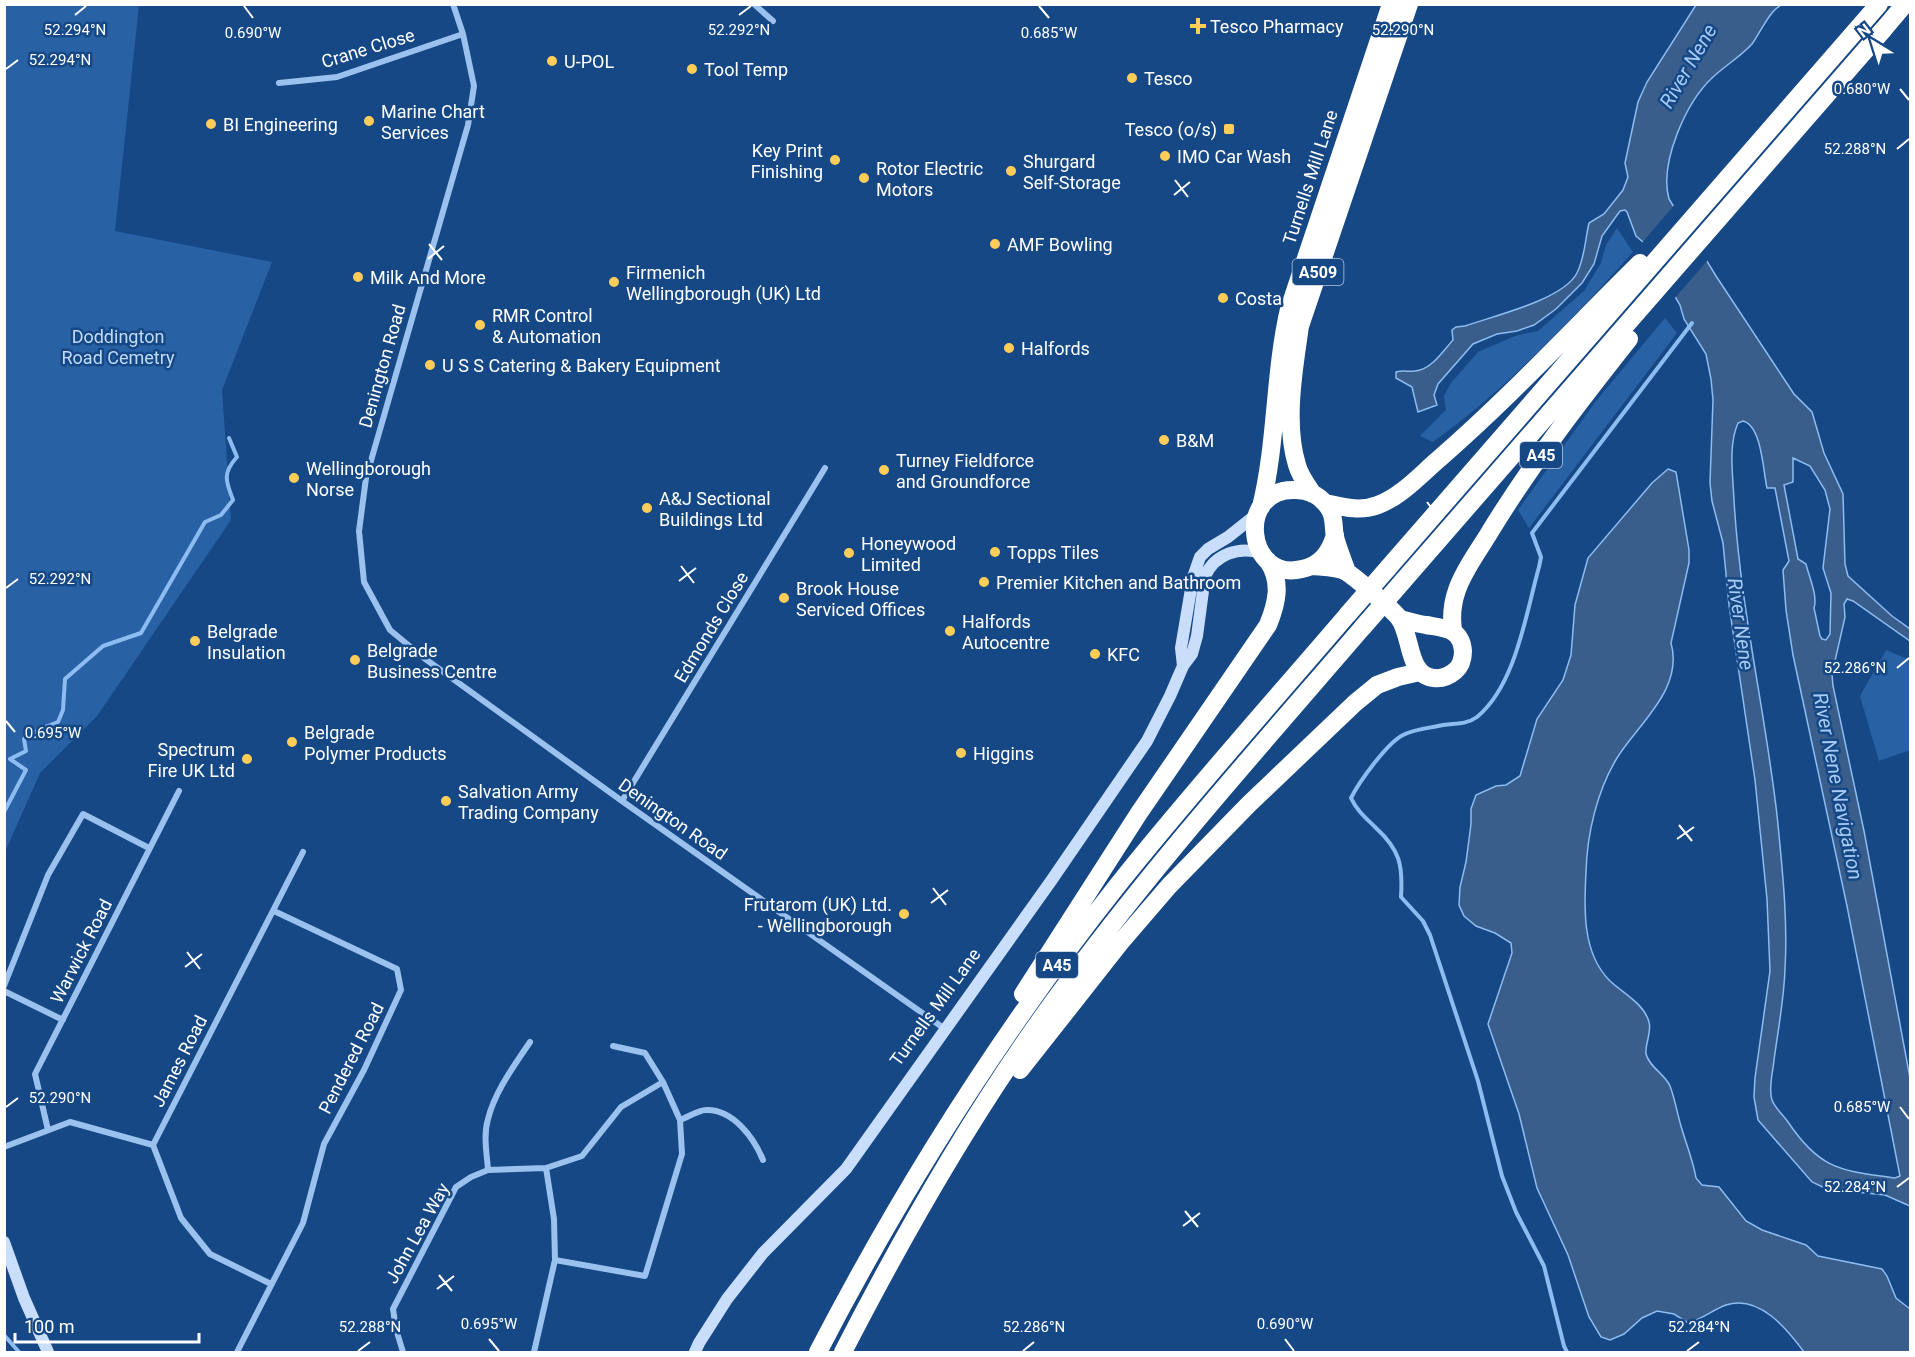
<svg xmlns="http://www.w3.org/2000/svg" width="1915" height="1357" viewBox="0 0 1915 1357" font-family="Roboto,sans-serif">
	<rect width="100%" height="100%" fill="#164886"/>
	<path fill="#2862a5" d="M5,4L139,5L115,231L272,262L222,390L231,520L97,716L40,773L5,852Z
		M1617,228L1633,252C1572,320 1507,388 1433,442L1420,436L1446,410L1444,396L1451,383L1478,352L1515,336L1538,331L1584,291L1601,263L1606,245Z
		M1665,318L1677,333L1529,528L1518,510L1596,401Z
		M1886,650L1910,660V750L1879,761L1860,696Z"/>
	<path fill="#395e8c" stroke="#8dbcf1" stroke-width="1.5" fill-rule="evenodd" d="M1696,5H1782C1771,8 1760,33 1752,44C1740,57 1726,65 1713,77C1686,102 1659,163 1669,199L1716,276L1794,394L1812,412L1824,453L1843,494L1845,564L1848,576L1892,616L1910,629V641L1853,601L1847,599L1844,604L1845,617L1832,674L1833,686L1864,831L1910,1078V1206L1885,1195L1827,1189L1812,1182L1758,1120L1754,1097L1755,1078L1770,971L1767,899L1755,780L1729,605L1723,543L1712,501L1710,483L1713,400L1711,379L1706,354L1684,319L1680,305L1643,242L1636,236L1627,212L1625,210L1620,211L1602,236L1594,264L1582,283L1556,309L1534,325L1517,331L1497,334L1473,344L1438,384L1434,395L1437,405L1418,412L1412,387L1396,378V372C1403,370 1408,372 1415,371C1431,370 1443,351 1453,340L1452,330L1456,327L1465,326C1493,316 1563,300 1577,273C1585,257 1585,240 1589,223L1604,214L1623,190L1628,177L1625,163L1638,102L1647,82ZM1743,421C1762,426 1763,471 1767,488H1775L1789,561L1783,570L1786,610L1793,655L1847,906L1900,1176L1895,1178C1841,1170 1821,1171 1788,1122C1783,1115 1775,1108 1772,1100C1768,1089 1773,1072 1774,1060C1778,1030 1784,1000 1785,969C1788,919 1782,866 1777,815C1765,710 1740,606 1734,500C1733,475 1728,446 1738,423ZM1793,458L1810,466L1825,490L1830,509L1823,568L1831,593L1830,634L1826,640L1822,639L1820,636L1814,608C1818,596 1809,577 1806,564L1798,559L1784,485L1793,482Z
		M1668,469L1676,472L1689,550V563L1671,643C1684,689 1638,724 1617,758C1597,791 1587,834 1586,872C1584,908 1582,952 1609,980C1621,992 1644,1003 1649,1022C1652,1032 1645,1043 1646,1054C1649,1067 1665,1074 1670,1086C1675,1099 1677,1113 1681,1126C1686,1144 1693,1160 1696,1178L1702,1185L1719,1187L1746,1221L1762,1230L1806,1245L1818,1256L1882,1269L1887,1276L1896,1298L1910,1309V1352H1804C1787,1329 1759,1294 1726,1305C1712,1310 1705,1318 1688,1323L1674,1314L1657,1311L1642,1318L1624,1334L1610,1340L1601,1337L1589,1317L1568,1255L1537,1188L1519,1114L1488,1024L1512,953L1511,943L1495,933L1476,926L1464,916L1459,905L1460,887L1466,862L1471,824V809L1476,795L1496,786L1506,785L1520,776L1537,719L1563,680L1571,655L1575,605L1588,558L1652,483Z"/>
	<path fill="#164886" d="M1676,203L1709,259L1673,300L1641,244Z"/>
	<g fill="none" stroke-linecap="round" stroke-linejoin="round">
		<path stroke="#8dbcf1" stroke-width="4" d="M4,812L26,770L10,759L26,751L24,739L40,729L58,722L63,710L65,679L103,646L141,633L205,522L221,515L233,500C226,482 222,473 237,457L229,438
			M4,1335L19,1352
			M1567,1352L1564,1346L1544,1266L1516,1212L1502,1176L1478,1081L1430,935L1423,921L1401,897C1403,865 1400,850 1376,828C1366,818 1357,811 1351,798C1359,782 1387,743 1403,735C1414,729 1430,728 1443,725C1455,723 1466,725 1477,717C1516,685 1526,613 1539,567L1541,557L1532,533L1692,323"/>
		<path stroke="#9bc1ee" stroke-width="6" d="M453,4L463,34L474,86L468,125L366,478L359,531L364,582L390,630L424,658L622,801L945,1029
			M754,4L773,21
			M279,83L337,77L463,34
			M622,801L825,468
			M4,986L48,875L83,814L149,848
			M4,991L63,1020
			M680,1120C688,1117 699,1110 706,1110C733,1109 754,1138 763,1160
			M48,1130L35,1074L179,791
			M153,1145L181,1218L210,1254L271,1284
			M4,1147L70,1122L153,1145L303,852
			M546,1168L554,1219L555,1260
			M488,1170C487,1154 483,1136 488,1119C495,1091 514,1066 530,1042
			M237,1352L303,1223L324,1144L364,1070L401,990L397,969L274,911
			M403,1352L396,1329L393,1309L456,1187L471,1177L488,1170L546,1168L582,1156L621,1107L663,1082
			M534,1352L555,1260L645,1276L682,1154L680,1120L663,1082L645,1053L613,1046"/>
		<path stroke="#c8defa" stroke-width="12" d="M1183,666L1181,648L1193,577L1200,557L1208,549L1228,537L1257,514
			M4,1242L24,1298L48,1352
			M695,1352L699,1343L727,1299L763,1253L846,1169L1051,881L1147,741L1170,696L1183,666L1192,654L1197,636L1205,576C1215,554 1239,546 1261,553"/>
		<path stroke="#fff" stroke-width="18" d="M1313,494C1307,485 1300,476 1297,465C1284,423 1294,368 1300,326L1409,4
			M1325,503C1343,507 1360,512 1378,505C1402,496 1421,474 1440,458C1510,397 1574,328 1640,263
			M1261,507C1277,442 1274,374 1289,309L1391,4
			M1335,535C1330,552 1321,565 1302,569C1246,583 1235,487 1296,490C1311,490 1323,498 1330,510C1335,519 1333,528 1335,537C1338,549 1343,560 1347,572
			M1312,566C1323,567 1338,566 1348,573C1356,578 1393,610 1399,618C1412,635 1407,676 1434,678C1441,679 1449,676 1455,671C1461,666 1463,658 1463,651C1461,628 1444,628 1426,625C1417,624 1409,621 1400,619
			M1388,568L1879,4
			M1403,581L1883,30
			M1453,630C1451,616 1452,604 1457,590C1464,569 1480,549 1491,530C1532,463 1580,401 1629,339
			M1023,994L1139,813L1268,625C1277,603 1282,582 1268,561
			M1020,1070L1120,943L1169,886L1249,804L1355,703L1377,685L1398,677L1420,672
			M818,1352C903,1188 1002,1031 1117,886C1191,793 1271,704 1348,614
			M843,1352C910,1222 983,1095 1071,978C1162,856 1264,742 1363,627"/>
		<path stroke="#fff" stroke-width="18" d="M1883,30L1905,4
			M1348,614L1388,568
			M1363,627L1403,581"/>
	</g>
	<path fill="none" stroke="#fff" stroke-width="2" d="M244,6L253,18M1039,6L1049,18M75,15L86,6M739,15L751,6M1403,15L1415,6M6,69L18,60M1900,89L1909,100M1897,149L1909,139M1175,180L1188,197M1174,195L1190,182M429,244L442,260M428,259L444,246M1427,502L1440,519M1425,517L1442,504M681,566L694,583M679,581L696,568M6,588L18,579M1897,668L1909,658M6,721L15,732M1679,825L1692,841M1677,839L1694,827M933,888L946,905M931,903L948,890M187,952L200,969M185,967L202,954M6,1107L18,1098M1900,1107L1909,1119M1897,1187L1909,1178M1185,1211L1198,1227M1183,1226L1200,1213M439,1275L452,1291M437,1289L454,1276M489,1339L499,1351M1285,1339L1294,1351M358,1351L370,1342M1023,1351L1034,1342M1687,1351L1699,1342"/>
	<g fill="#ffcd58" stroke="#164886" stroke-width="2">
		<path d="M1195 17h6v6h6v6h-6v6h-6v-6h-6v-6h6z"/>
		<circle cx="552" cy="61" r="6"/>
		<circle cx="692" cy="69" r="6"/>
		<circle cx="1132" cy="78" r="6"/>
		<circle cx="369" cy="121" r="6"/>
		<circle cx="211" cy="124" r="6"/>
		<rect x="1223" y="123" width="12" height="12" rx="3"/>
		<circle cx="1165" cy="156" r="6"/>
		<circle cx="835" cy="160" r="6"/>
		<circle cx="1011" cy="171" r="6"/>
		<circle cx="864" cy="178" r="6"/>
		<circle cx="995" cy="244" r="6"/>
		<circle cx="358" cy="277" r="6"/>
		<circle cx="614" cy="282" r="6"/>
		<circle cx="1223" cy="298" r="6"/>
		<circle cx="480" cy="325" r="6"/>
		<circle cx="1009" cy="348" r="6"/>
		<circle cx="430" cy="365" r="6"/>
		<circle cx="1164" cy="440" r="6"/>
		<circle cx="884" cy="470" r="6"/>
		<circle cx="294" cy="478" r="6"/>
		<circle cx="647" cy="508" r="6"/>
		<circle cx="995" cy="552" r="6"/>
		<circle cx="849" cy="553" r="6"/>
		<circle cx="984" cy="582" r="6"/>
		<circle cx="784" cy="598" r="6"/>
		<circle cx="950" cy="631" r="6"/>
		<circle cx="195" cy="641" r="6"/>
		<circle cx="1095" cy="654" r="6"/>
		<circle cx="355" cy="660" r="6"/>
		<circle cx="292" cy="742" r="6"/>
		<circle cx="961" cy="753" r="6"/>
		<circle cx="247" cy="759" r="6"/>
		<circle cx="446" cy="801" r="6"/>
		<circle cx="904" cy="914" r="6"/>
	</g>
	<g text-anchor="middle" dominant-baseline="central" stroke-width="5" stroke-linejoin="round" paint-order="stroke">
		<g fill="#164886" stroke="#b9c8db" stroke-width="1.5">
			<rect x="1292.5" y="259" width="51" height="26" rx="4.5"/>
			<rect x="1520" y="442" width="42" height="26" rx="4.5"/>
			<rect x="1036" y="952" width="42" height="26" rx="4.5"/>
		</g>
		<g font-size="16" font-weight="bold" fill="#fff">
			<text x="1318" y="272">A509</text>
			<text x="1541" y="455">A45</text>
			<text x="1057" y="965">A45</text>
		</g>
		<g font-size="18" fill="#fff" stroke="#164886" text-anchor="start">
			<text x="1210" y="26">Tesco Pharmacy</text>
			<text x="564" y="61">U-POL</text>
			<text x="704" y="69">Tool Temp</text>
			<text x="1144" y="78">Tesco</text>
			<text x="381" y="111">Marine Chart<tspan x="381" dy="21">Services</tspan></text>
			<text x="223" y="124">BI Engineering</text>
			<text x="1217" y="129" text-anchor="end">Tesco (o/s)</text>
			<text x="823" y="150" text-anchor="end">Key Print<tspan x="823" dy="21">Finishing</tspan></text>
			<text x="1177" y="156">IMO Car Wash</text>
			<text x="1023" y="161">Shurgard<tspan x="1023" dy="21">Self-Storage</tspan></text>
			<text x="876" y="168">Rotor Electric<tspan x="876" dy="21">Motors</tspan></text>
			<text x="1007" y="244">AMF Bowling</text>
			<text x="626" y="272">Firmenich<tspan x="626" dy="21">Wellingborough (UK) Ltd</tspan></text>
			<text x="370" y="277">Milk And More</text>
			<text x="1235" y="298">Costa</text>
			<text x="492" y="315">RMR Control<tspan x="492" dy="21">&amp; Automation</tspan></text>
			<text x="1021" y="348">Halfords</text>
			<text x="442" y="365">U S S Catering &amp; Bakery Equipment</text>
			<text x="1176" y="440">B&amp;M</text>
			<text x="896" y="460">Turney Fieldforce<tspan x="896" dy="21">and Groundforce</tspan></text>
			<text x="306" y="468">Wellingborough<tspan x="306" dy="21">Norse</tspan></text>
			<text x="659" y="498">A&amp;J Sectional<tspan x="659" dy="21">Buildings Ltd</tspan></text>
			<text x="861" y="543">Honeywood<tspan x="861" dy="21">Limited</tspan></text>
			<text x="1007" y="552">Topps Tiles</text>
			<text x="996" y="582">Premier Kitchen and Bathroom</text>
			<text x="796" y="588">Brook House<tspan x="796" dy="21">Serviced Offices</tspan></text>
			<text x="962" y="621">Halfords<tspan x="962" dy="21">Autocentre</tspan></text>
			<text x="207" y="631">Belgrade<tspan x="207" dy="21">Insulation</tspan></text>
			<text x="367" y="650">Belgrade<tspan x="367" dy="21">Business Centre</tspan></text>
			<text x="1107" y="654">KFC</text>
			<text x="304" y="732">Belgrade<tspan x="304" dy="21">Polymer Products</tspan></text>
			<text x="235" y="749" text-anchor="end">Spectrum<tspan x="235" dy="21">Fire UK Ltd</tspan></text>
			<text x="973" y="753">Higgins</text>
			<text x="458" y="791">Salvation Army<tspan x="458" dy="21">Trading Company</tspan></text>
			<text x="892" y="904" text-anchor="end">Frutarom (UK) Ltd.<tspan x="892" dy="21">- Wellingborough</tspan></text>
		</g>
		<g font-size="18" fill="#fff" stroke="#164886">
			<text transform="translate(368 48) rotate(-17)">Crane Close</text>
			<text transform="translate(1310 177) rotate(-72)">Turnells Mill Lane</text>
			<text transform="translate(382 366) rotate(-74)">Denington Road</text>
			<text transform="translate(711 627) rotate(-59)">Edmonds Close</text>
			<text transform="translate(673 819) rotate(35)">Denington Road</text>
			<text transform="translate(81 951) rotate(-63)">Warwick Road</text>
			<text transform="translate(935 1007) rotate(-54)">Turnells Mill Lane</text>
			<text transform="translate(351 1058) rotate(-63)">Pendered Road</text>
			<text transform="translate(179 1061) rotate(-63)">James Road</text>
			<text transform="translate(417 1233) rotate(-61)">John Lea Way</text>
		</g>
		<g font-size="18" fill="#c0dbfa" stroke="#164886">
			<text x="118" y="336">Doddington<tspan x="118" dy="21">Road Cemetry</tspan></text>
		</g>
		<g font-size="20" font-style="italic" fill="#a6cbf5" stroke="#164886">
			<text transform="translate(1688 66) rotate(-60)">River Nene</text>
			<text transform="translate(1741 624) rotate(82)">River Nene</text>
			<text transform="translate(1838 786) rotate(79)">River Nene Navigation</text>
		</g>
	</g>
	<g font-size="15" text-anchor="middle" fill="#fff" stroke="#164886" stroke-width="5" stroke-linejoin="round" paint-order="stroke">
		<text x="75" y="35">52.294°N</text>
		<text x="739" y="35">52.292°N</text>
		<text x="1403" y="35">52.290°N</text>
		<text x="253" y="38">0.690°W</text>
		<text x="1049" y="38">0.685°W</text>
		<text x="60" y="65">52.294°N</text>
		<text x="1862" y="94">0.680°W</text>
		<text x="1855" y="154">52.288°N</text>
		<text x="60" y="584">52.292°N</text>
		<text x="1855" y="673">52.286°N</text>
		<text x="53" y="738">0.695°W</text>
		<text x="60" y="1103">52.290°N</text>
		<text x="1862" y="1112">0.685°W</text>
		<text x="1855" y="1192">52.284°N</text>
		<text x="489" y="1329">0.695°W</text>
		<text x="1285" y="1329">0.690°W</text>
		<text x="370" y="1332">52.288°N</text>
		<text x="1034" y="1332">52.286°N</text>
		<text x="1699" y="1332">52.284°N</text>
	</g>
	<rect width="1915" height="1357" fill="none" stroke="#ffffff" stroke-width="12"/>
	<g transform="translate(1873 42) rotate(322)" stroke="#164886" stroke-width="4.5" paint-order="stroke">
	<path d="M0-4.5L10 22L0 15L-10 22Z" fill="#ffffff"/>
	<text y="-9" font-size="16" font-weight="bold" text-anchor="middle" fill="#ffffff">N</text>
	</g>
	<path d="M15 1333v9h184v-9" fill="none" stroke="#ffffff" stroke-width="3"/>
	<text x="24" y="1333" font-size="18" fill="#ffffff" stroke="#164886" stroke-width="4.5" paint-order="stroke">100 m</text>
</svg>
